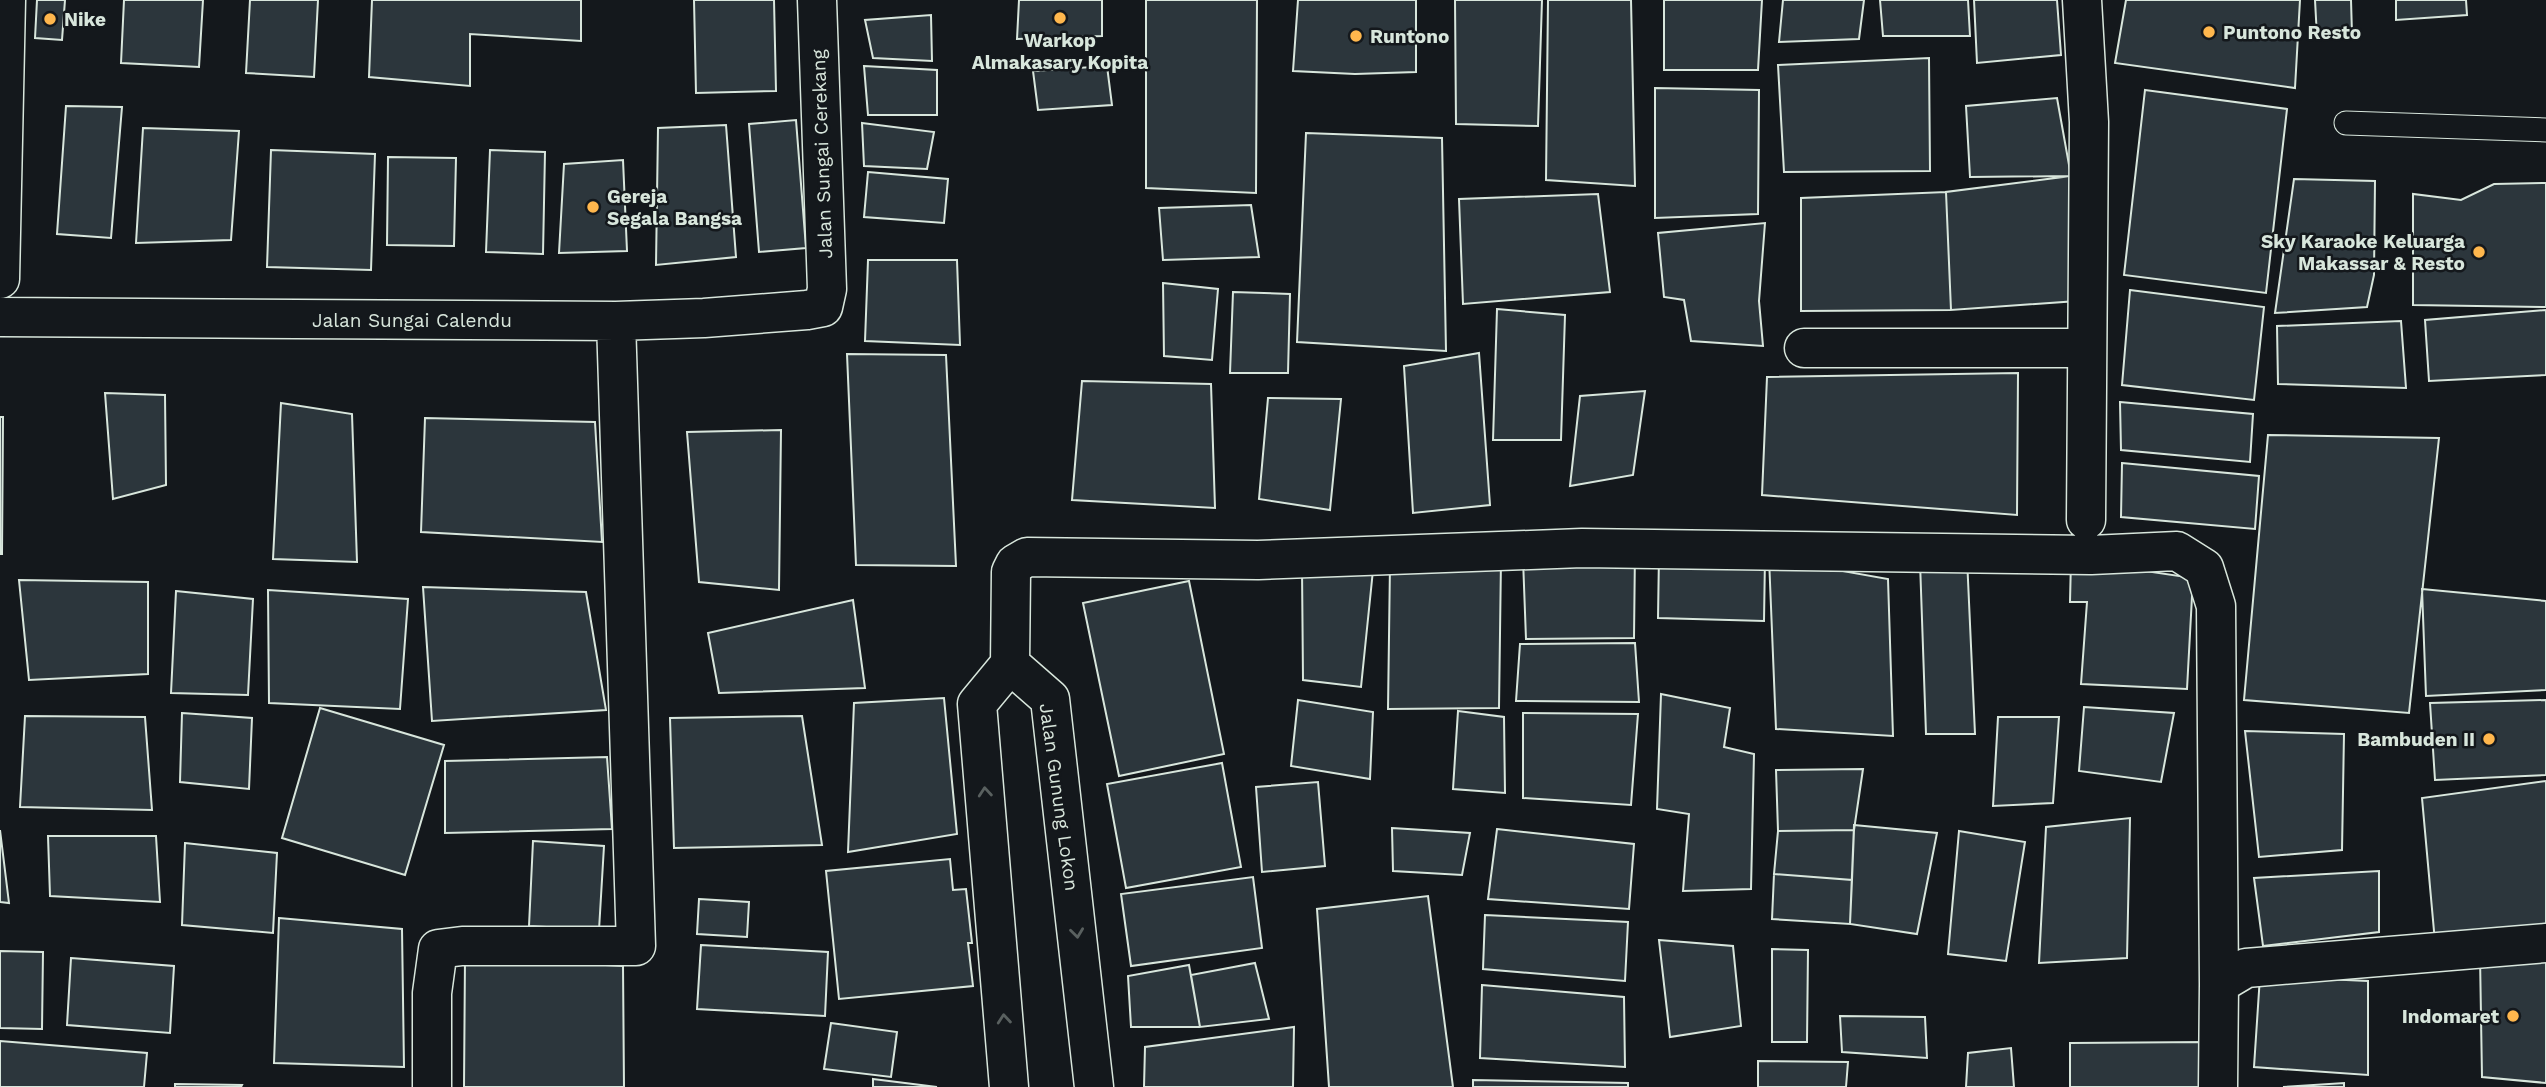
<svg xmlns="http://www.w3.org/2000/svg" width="2546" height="1087" viewBox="0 0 2546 1087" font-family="'Work Sans',sans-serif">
	<rect width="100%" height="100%" fill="#14181c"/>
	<path fill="#2c363c" stroke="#d8e6dc" stroke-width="2" d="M37,0H65L62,40L35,38Z
		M124,0H203L199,67L121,63Z
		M250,0H318L314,77L246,73Z
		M372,0H581V41L470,34V86L369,77Z
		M694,0H774L776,91L696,93Z
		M1019,0H1102V36L1017,39Z
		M1146,0H1257L1256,193L1146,188Z
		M1298,0H1416V72L1355,74L1293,71Z
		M1455,0H1542L1538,126L1456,124Z
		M1548,0H1631L1635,186L1546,180Z
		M1664,0H1762L1758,70H1664Z
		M1783,0H1864L1859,39L1779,42Z
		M1880,0H1968L1970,36H1883Z
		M1974,0H2057L2061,55L1977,63Z
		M2126,0H2300L2295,88L2115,63Z
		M2315,0H2351L2352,34L2317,37Z
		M2396,0H2466L2467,15L2396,20Z
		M931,15L932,61L873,58L865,20Z
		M1929,58L1930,171L1784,172L1778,65Z
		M864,66L937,70V115H868Z
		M1107,66L1112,105L1038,110L1033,71Z
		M1655,88L1759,90L1758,214L1655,218Z
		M2145,90L2287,109L2266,293L2124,275Z
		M2057,98L2071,176L1970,177L1966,106Z
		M66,106L122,107L111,238L57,234Z
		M796,120L806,248L759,252L749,124Z
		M862,123L934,132L927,169L864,166Z
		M726,125L736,257L656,265L658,128Z
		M143,128L239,131L231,240L136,243Z
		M1306,133L1442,138L1446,351L1297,342Z
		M271,150L375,154L371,270L267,267Z
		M490,150L545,152L543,254L486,252Z
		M388,157L456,158L454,246L387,245Z
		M623,160L627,251L559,253L564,164Z
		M868,172L948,179L944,223L864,217Z
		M2071,176L2077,301L1951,310L1946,192Z
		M2294,179L2375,181L2374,275L2367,307L2275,313Z
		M2546,183V307L2413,305V194L2461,200L2494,184Z
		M1946,192L1951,310L1801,311V198Z
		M1598,194L1610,292L1463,304L1459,199Z
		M1251,205L1259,257L1163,260L1159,208Z
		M1765,223L1759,301L1763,346L1691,341L1684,300L1664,297L1658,233Z
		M868,260H957L960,345L865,341Z
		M1163,283L1218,289L1212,360L1164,356Z
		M2130,290L2264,307L2254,400L2122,385Z
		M1233,292L1290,294L1288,373H1230Z
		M1497,309L1565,315L1561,440H1493Z
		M2546,310V375L2429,381L2425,320Z
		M2401,321L2406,388L2278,384L2277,326Z
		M1479,353L1490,505L1413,513L1404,366Z
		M847,354L946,355L956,566L856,565Z
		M2018,373L2017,515L1762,495L1767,377Z
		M1082,381L1211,384L1215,508L1072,500Z
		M1645,391L1633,475L1570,486L1580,396Z
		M105,393L165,395L166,485L113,499Z
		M1268,398L1341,399L1330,510L1259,499Z
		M2120,402L2253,414L2250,462L2121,450Z
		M281,403L352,414L357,562L273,559Z
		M0,417H3L2,554H0Z
		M425,418L595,422L602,542L421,532Z
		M781,430L779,590L699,582L687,432Z
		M2268,435L2439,438L2409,713L2244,700Z
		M2122,463L2259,476L2255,529L2121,517Z
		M1635,549L1634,638L1526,639L1523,559Z
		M1659,554L1765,557L1764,621L1658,618Z
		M1769,558L1888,579L1893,736L1776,729Z
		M1967,558L1975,734H1926L1920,562Z
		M1501,559L1499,708L1388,709L1390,564Z
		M2071,560L2193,578L2187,689L2081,684L2087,602H2070Z
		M1302,569L1373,570L1361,687L1303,680Z
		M19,580L148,582V674L29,680Z
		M1189,581L1224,754L1119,776L1083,603Z
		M423,587L586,592L606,710L432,721Z
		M2422,589L2546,601V690L2426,696Z
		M268,590L408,599L400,709L269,703Z
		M176,591L253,599L248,695L171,693Z
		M853,600L865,688L719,693L708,633Z
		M1635,643L1639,702L1516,701L1520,644Z
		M1661,694L1730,708L1724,747L1754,754L1751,889L1683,891L1689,814L1657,809Z
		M944,698L957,834L848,852L854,703Z
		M1298,700L1373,712L1370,779L1291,766Z
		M2546,700V775L2435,780L2430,703Z
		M2084,707L2174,713L2161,782L2079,771Z
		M320,708L444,745L405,875L282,838Z
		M1458,711L1504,717L1505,793L1453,789Z
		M182,713L252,718L249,789L180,782Z
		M1523,713L1638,714L1631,805L1523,798Z
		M25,716L145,717L152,810L20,807Z
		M802,716L822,845L674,848L670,718Z
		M1998,717H2059L2053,803L1993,806Z
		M2245,731L2344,734L2342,850L2259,857Z
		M607,757L612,829L445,833V761Z
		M1222,763L1241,867L1126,888L1107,784Z
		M1863,769L1854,830L1778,831L1776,770Z
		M2546,781V927L2435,942L2422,798Z
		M1318,782L1325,866L1262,872L1256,787Z
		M2130,818L2127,958L2039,963L2046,827Z
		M1854,825L1937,833L1917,934L1850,924Z
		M1392,828L1470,833L1462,875L1393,871Z
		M1497,829L1634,844L1629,909L1488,899Z
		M0,830L9,903L0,902Z
		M1854,830L1852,880L1774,874L1778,831Z
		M1959,831L2025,842L2006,961L1948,954Z
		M48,836H156L160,902L50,896Z
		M533,841L604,846L599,930L529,926Z
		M185,843L277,853L273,933L182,925Z
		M950,859L953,890L966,889L972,943H968L973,986L839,999L826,871Z
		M2379,871V932L2263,946L2254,878Z
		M1774,874L1852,880L1850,924L1772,919Z
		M1253,877L1262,948L1131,966L1121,894Z
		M1428,896L1453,1087H1329L1317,909Z
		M699,899L749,902L747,937L697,934Z
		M1485,915L1628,922L1625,981L1483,969Z
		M279,918L402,929L404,1067L274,1063Z
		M1659,940L1733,946L1741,1026L1670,1037Z
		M701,945L828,952L825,1016L697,1009Z
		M1772,949L1808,950L1807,1042H1772Z
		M0,951L43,952L42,1029L0,1028Z
		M2546,952V1083L2482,1077L2480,956Z
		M465,957L623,966L624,1087H464Z
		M71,958L174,966L170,1033L67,1025Z
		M1255,963L1269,1019L1200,1027L1191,975Z
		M1189,965L1200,1027H1131L1128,976Z
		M2260,976L2368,981V1075L2254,1067Z
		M1482,985L1624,997L1625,1067L1480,1058Z
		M1840,1016L1925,1017L1927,1058L1842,1052Z
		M831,1023L897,1032L891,1077L824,1069Z
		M1294,1027L1293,1087H1144L1145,1047Z
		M0,1041L147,1053L144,1087H0Z
		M2206,1042L2202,1087H2070V1043Z
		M2011,1048L2014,1087H1966L1968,1053Z
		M1758,1061L1848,1062L1846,1087H1758Z
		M873,1079L937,1087H873Z
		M1473,1080L1628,1083V1087H1473Z
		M2344,1083V1087H2283Z
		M175,1084L242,1085L241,1087H175Z"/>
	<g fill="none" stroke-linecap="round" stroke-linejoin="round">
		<defs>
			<path id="lane" d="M2346,123L2546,130"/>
			<path id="street" d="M2082,0L2089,122L2086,520
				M0,279L6,0
				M0,317L616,321L704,318L807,310L823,307L827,289L817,0
				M1804,348H2087
				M1010,664L1011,572L1015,564L1027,557L1258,560L1582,548L2091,555L2177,551L2204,568L2216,606L2219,984L2218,1087
				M1010,664L1050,699L1094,1087
				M2219,984L2246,968L2546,943
				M432,1087V993L438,949L462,946H636L616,321
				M1009,1087L977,704L1010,664"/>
		</defs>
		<use href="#lane" stroke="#d8e6dc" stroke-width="25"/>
		<use href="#street" stroke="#d8e6dc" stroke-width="41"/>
		<use href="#lane" stroke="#14181c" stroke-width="23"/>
		<use href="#street" stroke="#14181c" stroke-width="38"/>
	</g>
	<defs><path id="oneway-chevron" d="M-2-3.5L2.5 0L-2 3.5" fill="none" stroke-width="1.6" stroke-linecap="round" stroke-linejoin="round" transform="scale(1.75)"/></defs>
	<g stroke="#59605f">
		<use href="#oneway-chevron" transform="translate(985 792) rotate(-95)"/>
		<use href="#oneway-chevron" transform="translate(1077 933) rotate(83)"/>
		<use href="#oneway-chevron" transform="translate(1004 1019) rotate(-95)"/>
	</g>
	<g fill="#ffb74d" stroke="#14181c" stroke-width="2.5">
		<circle cx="1060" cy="18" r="7"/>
		<circle cx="50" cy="19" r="7"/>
		<circle cx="2209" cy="32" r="7"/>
		<circle cx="1356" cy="36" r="7"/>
		<circle cx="593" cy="207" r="7"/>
		<circle cx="2479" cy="252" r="7"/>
		<circle cx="2489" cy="739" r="7"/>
		<circle cx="2513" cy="1016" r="7"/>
	</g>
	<g text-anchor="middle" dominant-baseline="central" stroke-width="5" stroke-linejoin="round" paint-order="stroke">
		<g font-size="19" font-weight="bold" fill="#d8e6dc" stroke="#14181c" text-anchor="start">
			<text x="64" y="19">Nike</text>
			<text x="2223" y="32">Puntono Resto</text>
			<text x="1370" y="36">Runtono</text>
			<text x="1060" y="40" text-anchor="middle">Warkop<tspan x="1060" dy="22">Almakasary Kopita</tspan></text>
			<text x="607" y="196">Gereja<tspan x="607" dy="22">Segala Bangsa</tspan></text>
			<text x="2465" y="241" text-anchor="end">Sky Karaoke Keluarga<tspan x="2465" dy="22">Makassar &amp; Resto</tspan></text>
			<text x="2475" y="739" text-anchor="end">Bambuden II</text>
			<text x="2499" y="1016" text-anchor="end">Indomaret</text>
		</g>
		<g font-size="19" fill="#d8e6dc" stroke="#14181c">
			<text transform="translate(822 154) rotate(-92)">Jalan Sungai Cerekang</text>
			<text x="412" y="320">Jalan Sungai Calendu</text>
			<text transform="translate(1059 797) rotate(82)">Jalan Gunung Lokon</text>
		</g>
	</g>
</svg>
